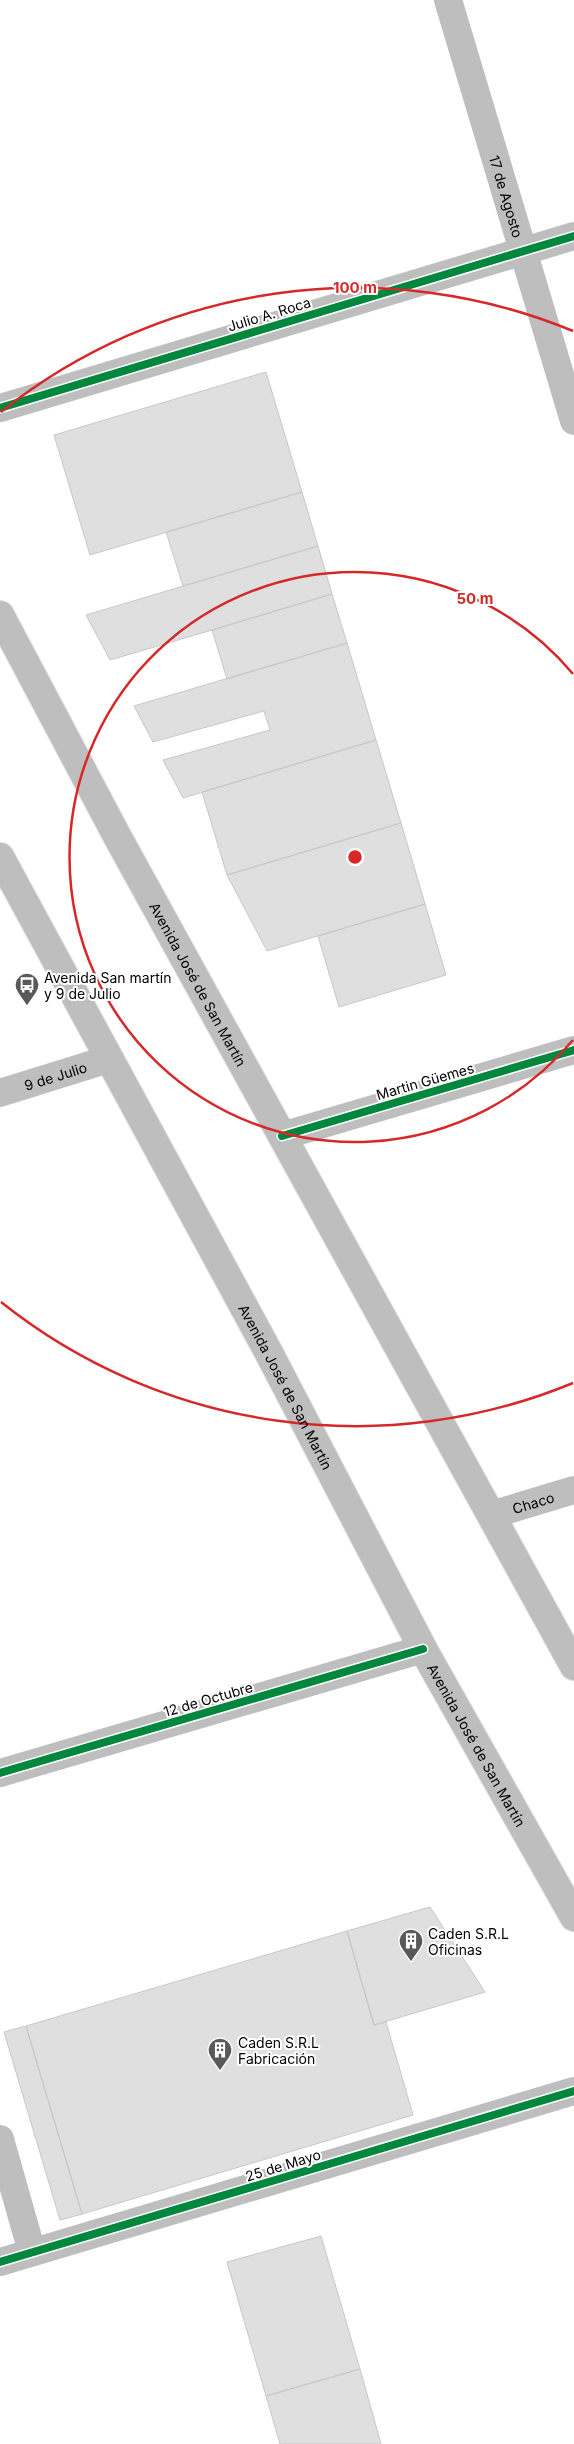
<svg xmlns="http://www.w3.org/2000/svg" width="574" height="2444" viewBox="0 0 574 2444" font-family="Inter,sans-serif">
	<rect width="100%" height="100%" fill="#fff"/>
	<path fill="#dfdfdf" stroke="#c7c7c7" d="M266,372L302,492L90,555L54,435Z
		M302,492L318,546L183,586L166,532Z
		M318,546L332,594L212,630L110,660L86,615Z
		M332,594L347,643L227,679L212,630Z
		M347,643L376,740L183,798L163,760L270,730L264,711L153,742L134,706Z
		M376,740L401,823L227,875L202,792Z
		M401,823L425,904L267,951L227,875Z
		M425,904L446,975L339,1007L318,936Z
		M430,1907L485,1992L374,2025L347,1931Z
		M347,1931L374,2025L386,2022L413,2115L82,2214L26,2026Z
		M26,2026L82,2214L60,2220L4,2032Z
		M321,2236L360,2369L266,2396L227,2262Z
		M360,2369L381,2444H280L266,2396Z"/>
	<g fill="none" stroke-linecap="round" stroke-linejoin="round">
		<defs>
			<g id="primary">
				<path id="s4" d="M0,615L117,836L574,1666"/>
				<path id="s5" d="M0,857L270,1355L423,1649L574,1917"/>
			</g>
		</defs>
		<use href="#primary" stroke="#dbdbdb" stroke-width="30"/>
		<g stroke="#bebebe" stroke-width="28">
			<path id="s1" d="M448,0L574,421"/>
			<path d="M0,408L574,236"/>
			<path id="s2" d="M0,1093L109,1059"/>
			<path d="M282,1136L574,1050"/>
			<path id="s3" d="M491,1515L574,1490"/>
			<path d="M0,1773L423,1649"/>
			<path d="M0,2139L32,2252"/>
			<path d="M0,2262L574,2091"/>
		</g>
		<use href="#primary" stroke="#bebebe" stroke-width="28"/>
		<defs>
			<path id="cycleway" d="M0,408L574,236
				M282,1136L574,1050
				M0,1773L423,1649
				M0,2262L574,2091"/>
		</defs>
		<use href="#cycleway" stroke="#fff" stroke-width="11"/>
		<use href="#cycleway" stroke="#00873e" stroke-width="8"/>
	</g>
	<g fill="none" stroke="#d62828" stroke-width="2.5">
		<path d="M573 1040A285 285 0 1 1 573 674"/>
		<path d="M573 1383A569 569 0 0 1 1 1302M1 412A569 569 0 0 1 573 331"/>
	</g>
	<defs>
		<symbol id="bus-pin" viewBox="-11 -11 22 30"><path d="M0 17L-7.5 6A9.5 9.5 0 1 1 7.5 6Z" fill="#595959" stroke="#fff"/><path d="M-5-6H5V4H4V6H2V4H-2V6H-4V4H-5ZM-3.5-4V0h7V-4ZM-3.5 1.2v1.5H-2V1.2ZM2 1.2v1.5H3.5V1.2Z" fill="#fff"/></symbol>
		<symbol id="building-pin" viewBox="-11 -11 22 30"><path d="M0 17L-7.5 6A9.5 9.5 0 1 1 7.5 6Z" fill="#595959" stroke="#fff"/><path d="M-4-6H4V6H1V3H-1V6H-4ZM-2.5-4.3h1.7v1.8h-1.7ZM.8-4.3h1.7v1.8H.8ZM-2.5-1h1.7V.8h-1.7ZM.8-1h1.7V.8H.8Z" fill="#fff"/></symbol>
	</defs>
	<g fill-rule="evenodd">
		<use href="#bus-pin" x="13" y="971" width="28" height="38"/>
		<use href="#building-pin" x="397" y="1927" width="28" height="38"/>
		<use href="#building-pin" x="206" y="2036" width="28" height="38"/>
	</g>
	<g text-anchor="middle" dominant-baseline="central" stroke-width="4" stroke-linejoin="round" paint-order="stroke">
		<g font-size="14" fill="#000" stroke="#fff">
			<text stroke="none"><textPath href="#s1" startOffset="205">17 de Agosto</textPath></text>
			<text transform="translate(269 314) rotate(-17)">Julio A. Roca</text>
			<text stroke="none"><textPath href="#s4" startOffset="419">Avenida José de San Martín</textPath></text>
			<text stroke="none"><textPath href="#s2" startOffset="58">9 de Julio</textPath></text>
			<text transform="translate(425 1081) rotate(-16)">Martin Güemes</text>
			<text stroke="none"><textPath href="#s5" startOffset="602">Avenida José de San Martín</textPath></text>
			<text stroke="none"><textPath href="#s3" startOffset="44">Chaco</textPath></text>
			<text transform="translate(208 1699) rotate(-16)">12 de Octubre</text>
			<text stroke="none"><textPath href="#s5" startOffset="1008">Avenida José de San Martín</textPath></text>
			<text transform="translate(283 2165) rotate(-17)">25 de Mayo</text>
		</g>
		<g font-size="14" fill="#000" stroke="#fff" text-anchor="start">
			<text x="44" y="977">Avenida San martín<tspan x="44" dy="16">y 9 de Julio</tspan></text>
			<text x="428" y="1933">Caden S.R.L<tspan x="428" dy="16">Oficinas</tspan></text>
			<text x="238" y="2042">Caden S.R.L<tspan x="238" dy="16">Fabricación</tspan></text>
		</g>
	</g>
	<circle cx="355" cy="857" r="8" fill="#d62828" stroke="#fff" stroke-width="2.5"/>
	<g font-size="15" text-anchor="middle" font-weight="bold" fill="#d62828" stroke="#fff" stroke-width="4" stroke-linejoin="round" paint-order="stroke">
		<text x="355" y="293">100 m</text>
		<text x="475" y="604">50 m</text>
	</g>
</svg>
